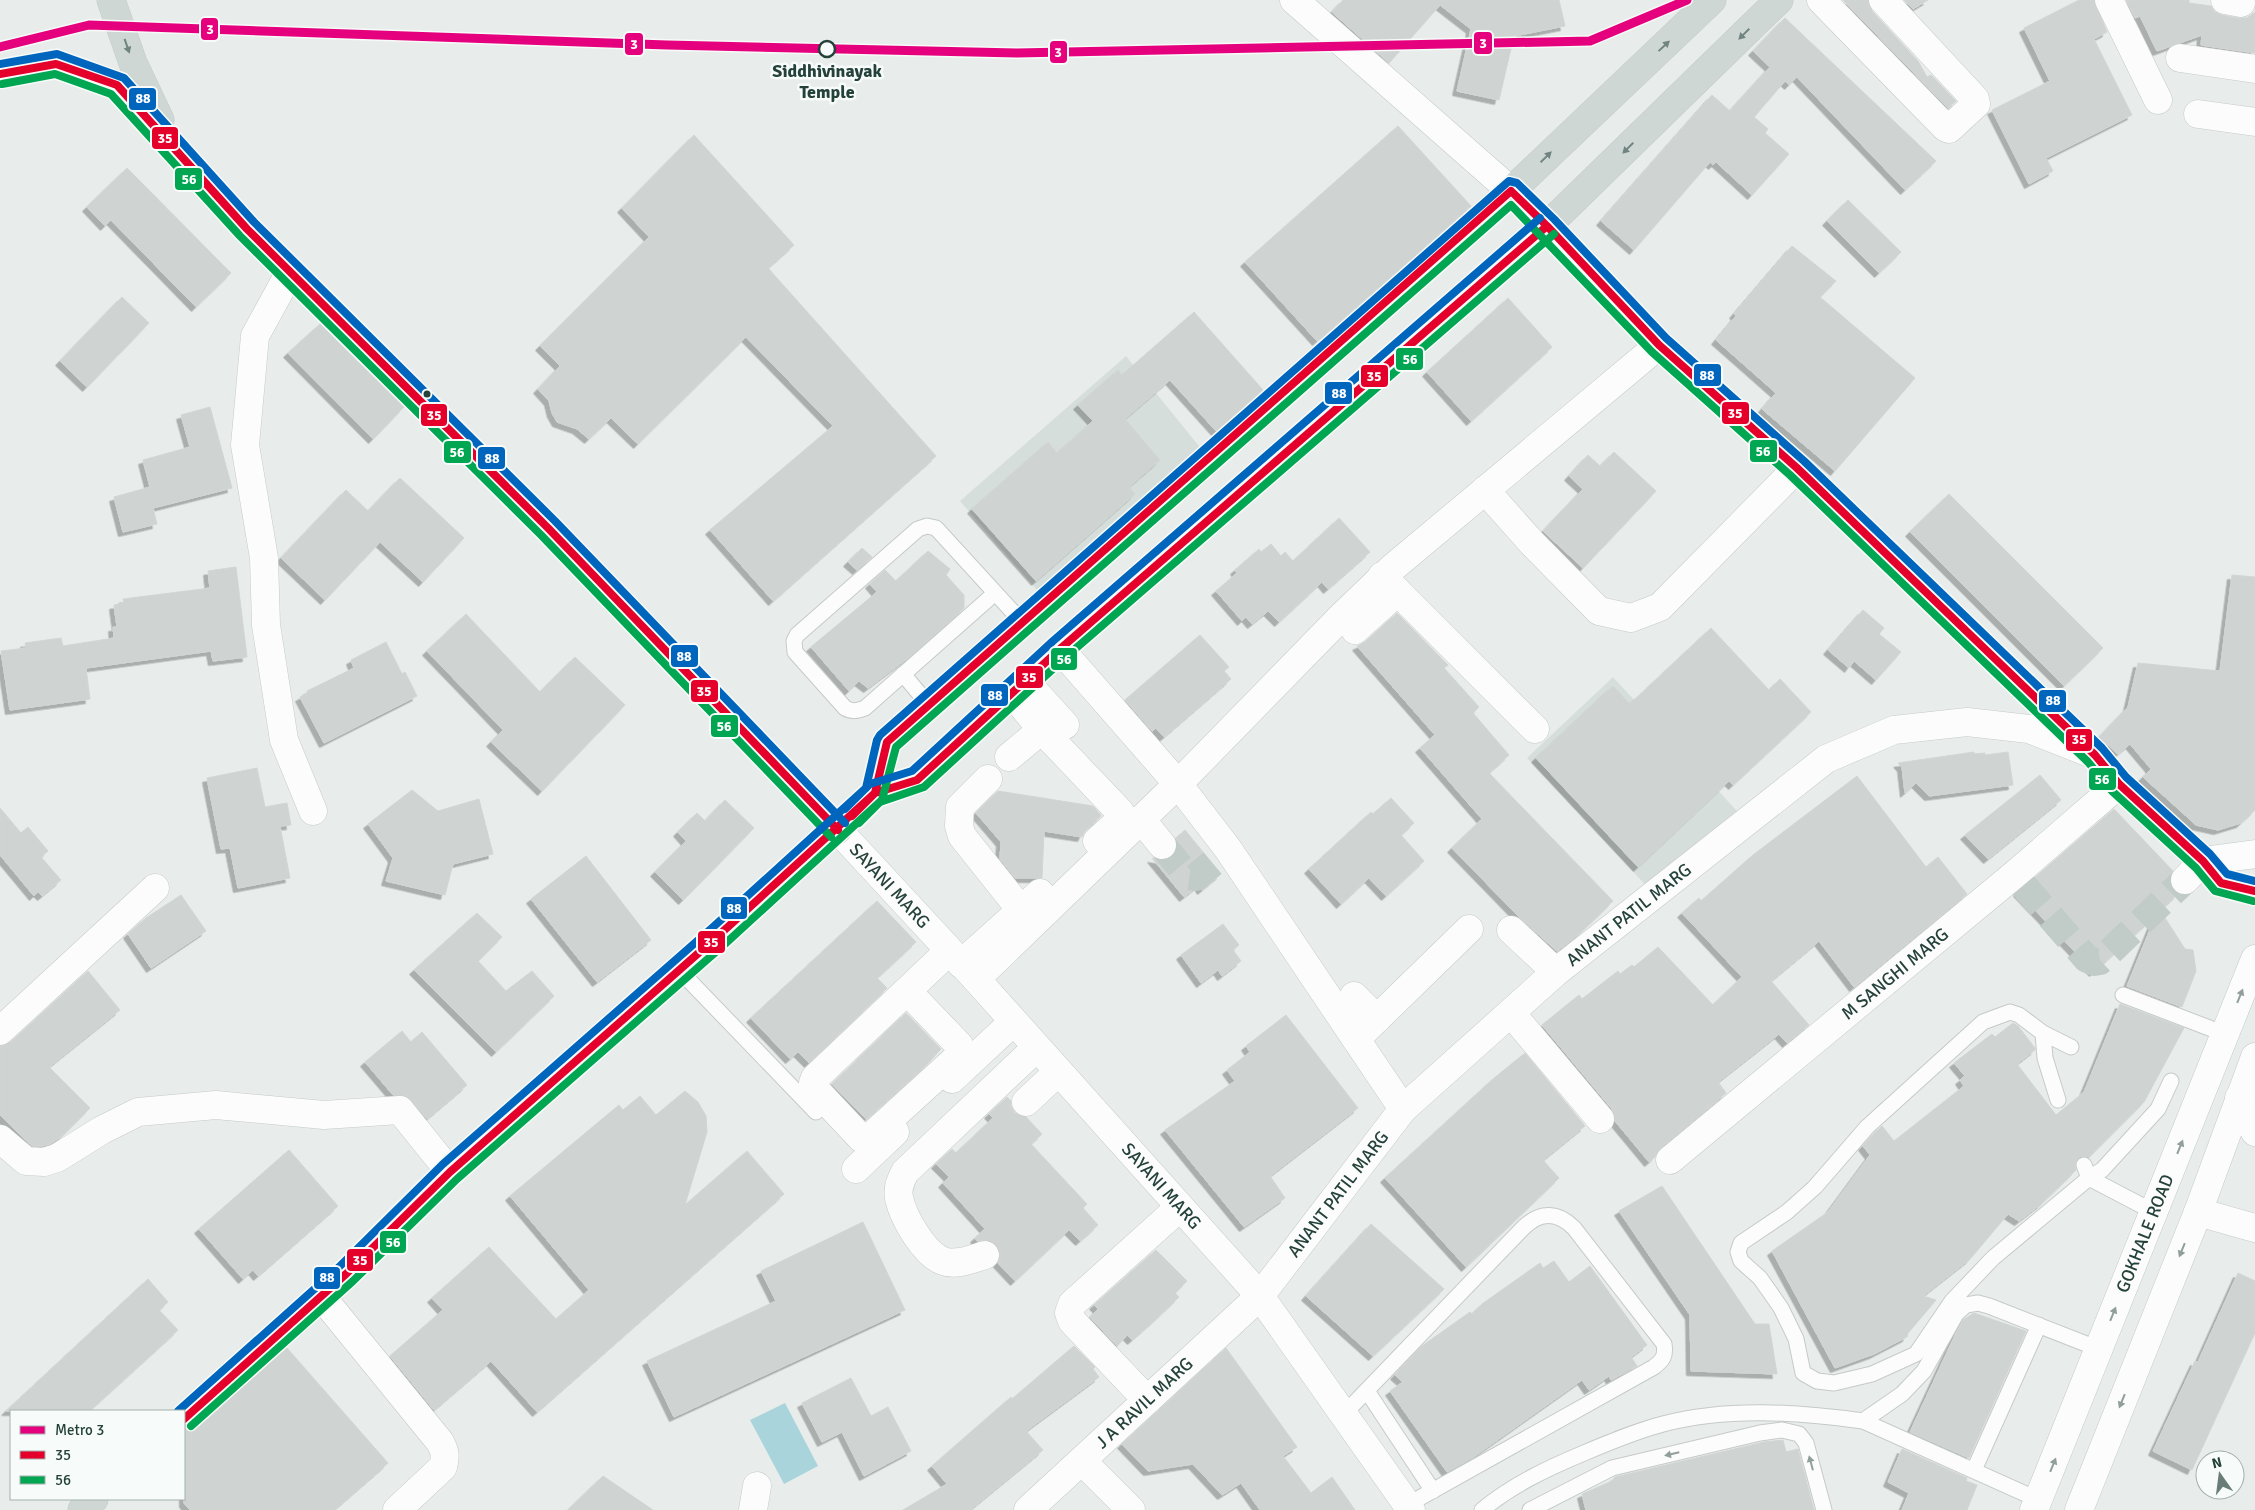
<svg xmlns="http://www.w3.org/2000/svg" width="2255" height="1510" viewBox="0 0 2255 1510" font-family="Signika,sans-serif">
	<defs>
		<filter id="shadow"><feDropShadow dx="-4.5" dy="4.5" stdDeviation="0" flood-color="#0004"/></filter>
	</defs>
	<rect width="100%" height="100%" fill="#e8edeb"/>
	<path fill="#d6dedb" d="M1126,356L1203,451L1038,591L960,501Z
		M1613,677L1737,811L1651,891L1527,758Z"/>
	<path fill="#a9d4db" d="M785,1403L818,1466L784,1484L750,1420Z"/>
	<path fill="#cfd4d2" stroke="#d1d6d4" filter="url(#shadow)" d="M1343,0H1559L1565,26L1514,36L1499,100L1457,91L1471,29L1440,5L1389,63L1332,12Z
		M1843,0H1868L1872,11L1918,61L1927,77L1931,75L1956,101L1948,108Z
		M1904,0H1928L1913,9Z
		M2079,0H2094L2107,32L2094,39L2132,115L2046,158L2053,171L2029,184L1992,110L2050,81L2024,28Z
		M2126,0H2189V3L2211,6L2215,12L2222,15L2238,18H2247L2255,12V53L2201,45L2202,35L2157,51L2140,16L2135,18Z
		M1785,18L1936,161L1905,190L1797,77L1789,85L1785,81L1754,117L1768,129L1765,133L1789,154L1752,195L1716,162L1713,165L1710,162L1634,250L1601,221L1712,95L1730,111L1770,67L1753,51Z
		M1398,126L1471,206L1317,341L1245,262Z
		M694,135L794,245L768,268L936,456L773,601L710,530L833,426L746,337L638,444L611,418L589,439L577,429L557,422L552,413L549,401L538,389L560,366L540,346L649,237L622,208Z
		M127,168L231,273L196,307L111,220L105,226L87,207Z
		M1848,200L1901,252L1879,273L1827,221Z
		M1792,246L1836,281L1820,297L1915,378L1835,471L1762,409L1776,393L1716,340L1736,316L1734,314Z
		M122,297L149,323L87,387L60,361Z
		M1508,298L1552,347L1471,421L1427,372Z
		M1194,312L1263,390L1216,431L1170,380L1125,419L1160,460L1129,487L1135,494L1036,581L972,509L1048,442L1057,453L1093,421L1078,405L1118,370L1122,375Z
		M320,324L404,407L373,439L288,353Z
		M210,407L232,488L153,508L157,524L123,532L114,497L150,487L143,460L190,447L181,415Z
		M1614,452L1656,491L1583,568L1543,531L1583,489L1569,476L1588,455L1600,466Z
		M400,478L464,538L423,582L380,542L325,600L281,558L346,490L368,511Z
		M1949,494L2103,648L2064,686L1910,532Z
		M1339,518L1370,552L1328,589L1322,582L1279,622L1268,611L1252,624L1246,617L1242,621L1216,591L1237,573L1235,570L1259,549L1261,552L1271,544L1281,556L1285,552L1293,561Z
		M862,548L872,557L857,570L848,562Z
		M928,551L950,569L946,575L964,595V608L909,657L868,688L859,681L849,691L811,647L877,592L870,584L885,570L896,581Z
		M236,567L247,657L213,661L211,651L86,668L90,699L10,710L1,651L26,648L25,643L61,638L63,646L114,638L113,627H117L114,605L124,603L123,599L210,588L208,571Z
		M2232,575L2255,577V810L2241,823L2218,830L2196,825L2143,777L2151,769L2130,744L2118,754L2099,737L2128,707L2138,663L2220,671Z
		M1863,610L1884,628L1879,634L1901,652L1876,680L1854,661L1849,668L1828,650Z
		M1397,613L1448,665L1444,668L1479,707L1473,713L1509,755L1489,773L1613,901L1580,933L1557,951L1520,918L1452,848L1482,819L1420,748L1435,735L1357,646L1365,642Z
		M466,614L540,692L575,657L625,705L542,791L491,742L503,730L427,651Z
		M1711,628L1769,690L1780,679L1811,712L1733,785L1729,781L1638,867L1536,758L1613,686L1630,704Z
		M1200,635L1229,667L1224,671L1231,679L1164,737L1156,728L1152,731L1125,700Z
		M386,642L402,674L405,672L417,696L324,743L300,697L308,693L307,691L354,668L351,660Z
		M1974,752V754L1985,753V755L2008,752L2013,785L1929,796L1916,783L1905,793L1902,767L1898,763Z
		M257,768L265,807L287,803L291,825L280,826L290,878L238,888L230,848L221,849L207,778Z
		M2040,775L2061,800L1988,859L1965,835Z
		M1857,776L1926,867L1938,857L1967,894L1854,987L1819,941L1771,981L1809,1025L1787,1043L1779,1034L1718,1082L1726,1093L1660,1148L1655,1157L1649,1162L1615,1121L1612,1109L1542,1025L1579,995L1582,999L1618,971L1620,974L1632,965L1634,967L1658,947L1713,1005L1742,977L1682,913L1699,898L1701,901L1753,855Z
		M412,790L438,811L479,799L493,854L453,864L445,895L386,881L393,858L368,824Z
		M998,791L1093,806L1101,815L1100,817L1086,829L1082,837L1044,831L1042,878H1015L1000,859L1001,842L976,813Z
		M1391,798L1414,823L1401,835L1424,861L1386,896L1369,878L1341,904L1309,869L1371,812L1373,814Z
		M725,800L754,828L683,900L655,872L686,841L678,832L697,813L705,821Z
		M0,808L21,833L28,827L48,851L41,857L61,880L42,896L38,892L34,896L0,855Z
		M2114,809L2173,871L2170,877V884L2174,891L2178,894L2160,910L2185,949L2193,950L2196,971L2182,1007L2127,986L2156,915L2094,972L2018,892Z
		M1185,830L1221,874L1202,890L1199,885L1184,897L1152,858L1164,860L1172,857L1177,850L1176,838Z
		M586,856L651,940L597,982L531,899Z
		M181,895L206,931L151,968L128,934L146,918Z
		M877,901L916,942L877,978L887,988L809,1063L798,1052L790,1059L751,1018Z
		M477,913L502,937L478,961L506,991L532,971L554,996L496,1052L414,970Z
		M1223,924L1239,945L1233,950L1241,961L1222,976L1218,970L1201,983L1181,955Z
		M88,971L120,1010L49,1067L90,1108L62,1136L50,1144L42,1146H32L0,1115V1046L11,1042Z
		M2120,1004L2184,1028L2144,1102L2089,1157L2081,1156L2077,1159L2075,1164L2076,1170L2041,1204L2019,1221L2008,1214L1970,1259L1923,1296L1936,1300L1908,1333L1907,1337L1874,1354L1835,1368L1772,1251L1828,1212L1870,1155L1863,1146L1874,1134L1882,1126L1894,1141L1964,1086L1960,1080L1965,1076L1954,1063L1992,1034L1995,1037L2013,1023L2018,1026L2035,1048V1050L2017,1064L2056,1115L2084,1092Z
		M906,1013L941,1049L925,1066L866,1119L832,1084Z
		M1286,1015L1358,1108L1270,1176L1285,1198L1244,1227L1165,1130L1235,1081L1227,1070L1250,1052L1246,1046Z
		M402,1031L411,1042L422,1032L467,1085L427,1119L407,1096L393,1095L365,1062Z
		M1525,1053L1585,1126L1543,1160L1559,1178L1466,1267L1385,1178L1493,1079Z
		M685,1091L698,1102L706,1116L707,1132L685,1205L747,1151L784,1194L537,1412L491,1361L434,1410L390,1356L443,1310L432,1298L489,1247L556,1319L589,1290L510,1196L619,1105L623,1110L640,1096L656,1115Z
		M1007,1097L1011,1101V1106L1015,1113L1026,1117L1042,1134L1031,1144L1087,1204L1083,1208L1098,1225L1080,1241L1069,1230L1015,1281L998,1263L1000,1251L996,1244L989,1240L977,1241L975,1238L985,1229L943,1183L949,1177L936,1164L952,1149L956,1153L993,1118L989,1114Z
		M289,1150L338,1206L258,1276L253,1270L243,1279L199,1229Z
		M1662,1186L1755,1324H1769L1777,1374L1691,1371L1690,1315L1619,1211Z
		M863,1222L905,1310L674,1417L647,1361L776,1301L761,1271Z
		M1371,1224L1444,1289L1373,1356L1306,1296Z
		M1156,1250L1187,1281L1175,1293L1179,1297L1159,1316L1132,1340L1127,1335L1117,1346L1090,1317L1098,1309L1094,1305Z
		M1554,1261L1569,1282L1590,1266L1647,1345L1631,1357L1637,1366L1611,1380L1609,1376L1589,1390L1582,1380L1472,1458L1447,1472L1390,1391L1403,1382L1395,1375L1422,1346L1470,1312L1472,1314L1482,1304L1540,1263L1543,1268Z
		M2238,1273L2255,1281V1333L2192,1470L2153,1451L2195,1361L2198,1362Z
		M148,1279L168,1302L159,1310L178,1330L89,1411H6Z
		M1974,1313L2026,1331L1969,1458L1910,1432L1957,1331L1963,1320Z
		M1074,1346L1095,1367L1093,1369L1099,1377L1026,1431L1043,1450L970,1510H903L947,1484L932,1466L1011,1397L1012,1399Z
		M287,1348L388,1463L334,1510H190L184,1503V1434L194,1431Z
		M1226,1348L1297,1447L1283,1456L1311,1493L1332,1477L1355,1510H1260L1241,1483L1222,1495L1193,1464L1148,1471L1122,1444Z
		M851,1378L871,1416L888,1407L911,1451L864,1476L842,1432L822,1442L802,1403Z
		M1783,1440L1786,1452L1798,1449L1814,1510H1586L1582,1494L1612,1481L1615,1477L1764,1442Z
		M1902,1449L1967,1478L1966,1481L1977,1485L1967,1510H1902L1909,1493L1888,1482Z
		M603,1476L653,1510H568Z"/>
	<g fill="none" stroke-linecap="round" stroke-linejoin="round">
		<path stroke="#c1cbc8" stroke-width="28" stroke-dasharray="28 14" stroke-linecap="butt" d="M1162,845L1188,876L1196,877L1215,861
			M2023,885L2087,959L2094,962L2100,961L2185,880"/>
		<defs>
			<path id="service" d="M994,594L865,708C857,711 852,712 845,708L795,652L794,641L797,635L918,529L927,526L936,528L1022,622
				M903,674L928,704
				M679,970L816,1112
				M2123,995L2225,1034
				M2043,1033L2045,1058L2058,1100
				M2071,1047L2043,1033L2019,1015L2010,1012L1983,1022L1867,1127L1815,1187L1787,1212L1741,1243L1738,1252L1741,1261L1760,1278L1781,1308L1796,1339L1803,1373L1817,1381L1834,1383L1872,1374L1916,1354L1952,1301L1993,1258L2089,1178L2154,1212
				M2084,1165L2089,1178L2102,1170L2158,1109L2171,1081
				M1367,1391L1433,1491
				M1343,1415L1524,1227C1541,1211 1558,1212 1574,1228L1664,1344C1666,1356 1663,1360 1654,1367L1407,1505
				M1863,1421L2039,1500
				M1974,1470L2039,1325
				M1482,1510C1512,1485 1548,1468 1584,1453C1610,1442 1636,1431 1663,1424C1727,1407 1798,1412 1863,1421L1902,1394L1924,1371L1956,1314L1966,1305L1978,1303L1989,1306L2099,1349
				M1530,1510L1612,1468L1760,1433L1782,1430L1799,1434L1806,1443L1824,1510"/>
			<g id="minor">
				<path d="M1294,0L1511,191"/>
				<path d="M1821,0L1945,127L1949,129L1976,104L1975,99L1883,0"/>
				<path d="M2109,0L2158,100"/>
				<path d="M2225,0L2241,3"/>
				<path d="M2180,58L2255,69"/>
				<path d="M2198,114L2255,122"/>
				<path d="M290,272L255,336L245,445L264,558L266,625L284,740L313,811"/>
				<path d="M1485,490L1532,543L1599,611L1631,618L1660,607L1797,468"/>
				<path d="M1382,576L1535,729"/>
				<path d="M1355,630L1397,592"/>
				<path d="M1060,649L1178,784L1228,849L1403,1109"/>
				<path d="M1025,681L1065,725"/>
				<path d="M1012,693L1042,730L1120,812L1119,821L1097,841"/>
				<path d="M1009,757L1057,717"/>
				<path d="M988,779L960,807L959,826L962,836L1021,910"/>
				<path d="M1141,819L1162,845"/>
				<path d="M2185,880L2203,861"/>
				<path d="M1511,930L1556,972"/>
				<path d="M961,964L1040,893"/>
				<path d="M976,979L1178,784L1342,616L1391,569L1659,345"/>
				<path d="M907,991L959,1045L960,1052L958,1057L869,1138H861L814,1088L813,1083L815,1078L949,951"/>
				<path d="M1354,996L1377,1019"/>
				<path d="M1511,1013L1600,1119"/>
				<path d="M0,1031L155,888"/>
				<path d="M1356,1039L1469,929"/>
				<path d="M952,1079L1013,1022"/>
				<path d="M2239,1098L2255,1132"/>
				<path d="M1026,1102L1058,1072"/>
				<path d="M0,1139L26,1161L44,1162L57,1158L102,1130L138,1112L216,1105L324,1115L400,1110L450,1172"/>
				<path id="s1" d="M1670,1160L2014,875L2119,784"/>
				<path d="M856,1169L895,1132"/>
				<path d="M2198,1212L2255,1228"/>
				<path d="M985,1255C972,1259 956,1266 943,1261C924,1254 903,1217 899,1198C897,1188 901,1180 905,1172L1036,1048"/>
				<path d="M321,1296L440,1442C445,1451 446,1456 443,1467L397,1510"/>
				<path d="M1147,1400L1072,1321L1069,1313L1072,1304L1180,1207"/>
				<path d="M1082,1461L1131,1510"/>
				<path d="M753,1510L757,1486"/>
				<path id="s2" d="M1028,1510L1260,1296L1403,1109L1556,972L1826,759L1894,730L1967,722L2029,729L2095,755"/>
			</g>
			<g id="secondary">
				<path d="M1511,191L1547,226L1659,345L1797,468L2095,755L2119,784L2203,861L2221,883L2255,891"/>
				<path id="s3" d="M838,830L976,979L1260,1296L1411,1510"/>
				<path d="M2203,861L2255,854"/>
				<path id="s4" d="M2034,1510L2255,959"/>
				<path d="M2079,1510L2198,1212L2255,1057"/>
			</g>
			<path id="primary" d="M111,0L133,63L160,120
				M0,74L56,64L117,85L247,229L548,528L838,830
				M875,793L917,780L1060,649L1547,226L1779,0
				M184,1419L346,1274L450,1172L719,935L875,793L887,742L1511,191L1712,0
				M82,1510L94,1499"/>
		</defs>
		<use href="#service" stroke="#c5cac8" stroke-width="17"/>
		<use href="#minor" stroke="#c5cac8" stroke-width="29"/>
		<use href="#secondary" stroke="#c3cbc8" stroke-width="29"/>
		<use href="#primary" stroke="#c3ccc9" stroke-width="29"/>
		<use href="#service" stroke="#fcfcfc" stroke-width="15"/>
		<use href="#minor" stroke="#fcfcfc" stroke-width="28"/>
		<use href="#secondary" stroke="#fcfcfc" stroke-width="28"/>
		<use href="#primary" stroke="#cfd7d5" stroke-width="28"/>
		<defs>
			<path id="bus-1" d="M0,74L56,64L117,85L247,229L548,528L838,830
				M852,816L875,793L917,780L1060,649L1547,226
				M184,1419L346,1274L450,1172L719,935L875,793L887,742L1511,191L1547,226L1659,345L1797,468L2095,755L2119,784L2203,861L2221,883L2255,891"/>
			<path id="bus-2" d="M2,84L55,74L111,94L240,236L541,535L831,837
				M859,823L880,802L924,787L1067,656L1554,234
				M191,1426L353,1281L457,1179L726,943L882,800L896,747L1511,205L1652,352L1790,475L2088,762L2112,791L2196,868L2215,891L2253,901"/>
			<path id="bus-3" d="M0,64L57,54L124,78L254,222L555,521L845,823
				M845,809L870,784L912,771L1053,641L1540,218
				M178,1411L339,1267L443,1164L712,928L866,788L877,740L880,735L1509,181L1517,183L1554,219L1666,338L1804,461L2102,748L2126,777L2210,854L2227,874L2255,881"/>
		</defs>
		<use href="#bus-1" stroke="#f7fbf9" stroke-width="11"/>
		<use href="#bus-2" stroke="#f7fbf9" stroke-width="11"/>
		<use href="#bus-3" stroke="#f7fbf9" stroke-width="11"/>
		<use href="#bus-1" stroke="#e4002b" stroke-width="8"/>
		<use href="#bus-2" stroke="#00a651" stroke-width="8"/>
		<use href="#bus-3" stroke="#0065bd" stroke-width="8"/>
		<defs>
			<path id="metro-1" d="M0,47L89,25L667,45L1017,53L1590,41L1687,0"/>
		</defs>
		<use href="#metro-1" stroke="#f7fbf9" stroke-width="12"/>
		<use href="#metro-1" stroke="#e5007d" stroke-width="9"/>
	</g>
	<defs><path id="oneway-solid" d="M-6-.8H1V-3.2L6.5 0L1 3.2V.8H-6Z" transform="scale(1.25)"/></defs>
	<g fill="#718580">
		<use href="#oneway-solid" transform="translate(1744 34) rotate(135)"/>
		<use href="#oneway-solid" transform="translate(127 46) rotate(71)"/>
		<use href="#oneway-solid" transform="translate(1664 46) rotate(-43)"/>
		<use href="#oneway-solid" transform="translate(1628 148) rotate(135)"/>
		<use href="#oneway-solid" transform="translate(1546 157) rotate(-44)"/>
	</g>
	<g fill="#909f9b">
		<use href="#oneway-solid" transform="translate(2240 996) rotate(-68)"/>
		<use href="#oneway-solid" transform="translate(2180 1147) rotate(-68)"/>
		<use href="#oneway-solid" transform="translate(2182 1250) rotate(112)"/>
		<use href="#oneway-solid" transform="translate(2113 1314) rotate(-68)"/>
		<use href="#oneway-solid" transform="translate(2122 1401) rotate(112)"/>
		<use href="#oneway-solid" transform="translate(1672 1454) rotate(167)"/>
		<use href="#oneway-solid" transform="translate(1811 1463) rotate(-105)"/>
		<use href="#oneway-solid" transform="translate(2053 1465) rotate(-68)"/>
	</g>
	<circle fill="#f7fbf9" stroke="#24423a" stroke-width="2.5" cx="827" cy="49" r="8"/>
	<circle fill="#24423a" stroke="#f7fbf9" stroke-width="2" cx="427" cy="394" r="4.5"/>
	<g text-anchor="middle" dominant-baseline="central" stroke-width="5" stroke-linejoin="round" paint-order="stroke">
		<g font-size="18" font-weight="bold" fill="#24423a" stroke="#f7fbf9">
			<text x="827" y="71">Siddhivinayak<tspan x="827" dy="21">Temple</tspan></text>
		</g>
		<g font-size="18" fill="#24423a" stroke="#f7fbf9">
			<text stroke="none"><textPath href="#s3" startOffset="76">SAYANI MARG</textPath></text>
			<text stroke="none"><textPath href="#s2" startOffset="849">ANANT PATIL MARG</textPath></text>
			<text stroke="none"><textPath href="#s1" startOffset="292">M SANGHI MARG</textPath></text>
			<text stroke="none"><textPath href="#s3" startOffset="481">SAYANI MARG</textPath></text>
			<text stroke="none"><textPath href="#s2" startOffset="444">ANANT PATIL MARG</textPath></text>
			<text stroke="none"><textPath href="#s4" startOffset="298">GOKHALE ROAD</textPath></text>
			<text stroke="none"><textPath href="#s2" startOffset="158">J A RAVIL MARG</textPath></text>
		</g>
	</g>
	<g stroke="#f7fbf9" stroke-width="2">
		<rect x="200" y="17" width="19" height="24" rx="5" fill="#e5007d"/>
		<rect x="1473" y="31" width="20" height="24" rx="5" fill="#e5007d"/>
		<rect x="624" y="32" width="20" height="24" rx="5" fill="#e5007d"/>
		<rect x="1049" y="40" width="19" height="24" rx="5" fill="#e5007d"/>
		<rect x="128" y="87" width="29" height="24" rx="5" fill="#0065bd"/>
		<rect x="151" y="126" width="28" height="24" rx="5" fill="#e4002b"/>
		<rect x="174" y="167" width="29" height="24" rx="5" fill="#00a651"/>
		<rect x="1395" y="347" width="29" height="24" rx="5" fill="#00a651"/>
		<rect x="1693" y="363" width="29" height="24" rx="5" fill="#0065bd"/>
		<rect x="1360" y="364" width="29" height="24" rx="5" fill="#e4002b"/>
		<rect x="1324" y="381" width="29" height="24" rx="5" fill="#0065bd"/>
		<rect x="1721" y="401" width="29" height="24" rx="5" fill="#e4002b"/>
		<rect x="420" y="403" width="28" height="24" rx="5" fill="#e4002b"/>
		<rect x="1749" y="439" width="29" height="24" rx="5" fill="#00a651"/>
		<rect x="443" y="440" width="29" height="24" rx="5" fill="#00a651"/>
		<rect x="477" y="446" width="29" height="24" rx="5" fill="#0065bd"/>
		<rect x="670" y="644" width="29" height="24" rx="5" fill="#0065bd"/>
		<rect x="1050" y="647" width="28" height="24" rx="5" fill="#00a651"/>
		<rect x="1015" y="665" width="29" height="24" rx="5" fill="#e4002b"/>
		<rect x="690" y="679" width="29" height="24" rx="5" fill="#e4002b"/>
		<rect x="980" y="683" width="29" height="24" rx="5" fill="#0065bd"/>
		<rect x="2038" y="689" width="29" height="24" rx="5" fill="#0065bd"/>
		<rect x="710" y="714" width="29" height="24" rx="5" fill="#00a651"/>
		<rect x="2065" y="728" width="28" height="24" rx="5" fill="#e4002b"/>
		<rect x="2088" y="767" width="29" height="24" rx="5" fill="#00a651"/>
		<rect x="720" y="896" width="28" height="24" rx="5" fill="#0065bd"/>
		<rect x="697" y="930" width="29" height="24" rx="5" fill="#e4002b"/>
		<rect x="379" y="1230" width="28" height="24" rx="5" fill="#00a651"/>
		<rect x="346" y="1248" width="28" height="24" rx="5" fill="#e4002b"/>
		<rect x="313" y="1266" width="28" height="24" rx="5" fill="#0065bd"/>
	</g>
	<g font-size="14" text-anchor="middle" font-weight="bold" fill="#fff">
		<text x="210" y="34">3</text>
		<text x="1483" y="48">3</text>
		<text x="634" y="49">3</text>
		<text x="1058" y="57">3</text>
		<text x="143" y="103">88</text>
		<text x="165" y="143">35</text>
		<text x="189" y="184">56</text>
		<text x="1410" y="364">56</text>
		<text x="1707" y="380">88</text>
		<text x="1374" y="381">35</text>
		<text x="1339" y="398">88</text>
		<text x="1735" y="418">35</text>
		<text x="434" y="420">35</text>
		<text x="1763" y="456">56</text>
		<text x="457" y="457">56</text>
		<text x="492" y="463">88</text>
		<text x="684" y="661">88</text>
		<text x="1064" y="664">56</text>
		<text x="1029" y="682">35</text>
		<text x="704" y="696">35</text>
		<text x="995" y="700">88</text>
		<text x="2053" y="705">88</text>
		<text x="724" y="731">56</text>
		<text x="2079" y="744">35</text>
		<text x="2102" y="784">56</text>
		<text x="734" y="913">88</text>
		<text x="711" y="947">35</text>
		<text x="393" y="1247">56</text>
		<text x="360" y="1265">35</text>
		<text x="327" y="1282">88</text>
	</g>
	<rect x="10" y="1410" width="175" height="90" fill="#f7fbf9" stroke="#a3b1ad"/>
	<rect x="20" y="1426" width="25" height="8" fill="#e5007d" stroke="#a3b1ad"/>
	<text x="55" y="1435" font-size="15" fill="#24423a">Metro 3</text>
	<rect x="20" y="1451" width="25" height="8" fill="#e4002b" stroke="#a3b1ad"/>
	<text x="55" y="1460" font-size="15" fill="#24423a">35</text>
	<rect x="20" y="1476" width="25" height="8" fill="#00a651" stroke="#a3b1ad"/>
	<text x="55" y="1485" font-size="15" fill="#24423a">56</text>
	<g transform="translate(2220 1475) rotate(346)"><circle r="24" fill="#f7fbf9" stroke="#a3b1ad"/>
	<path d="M0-4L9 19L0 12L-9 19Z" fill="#697e78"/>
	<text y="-8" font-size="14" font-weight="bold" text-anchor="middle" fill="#24423a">N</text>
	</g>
</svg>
